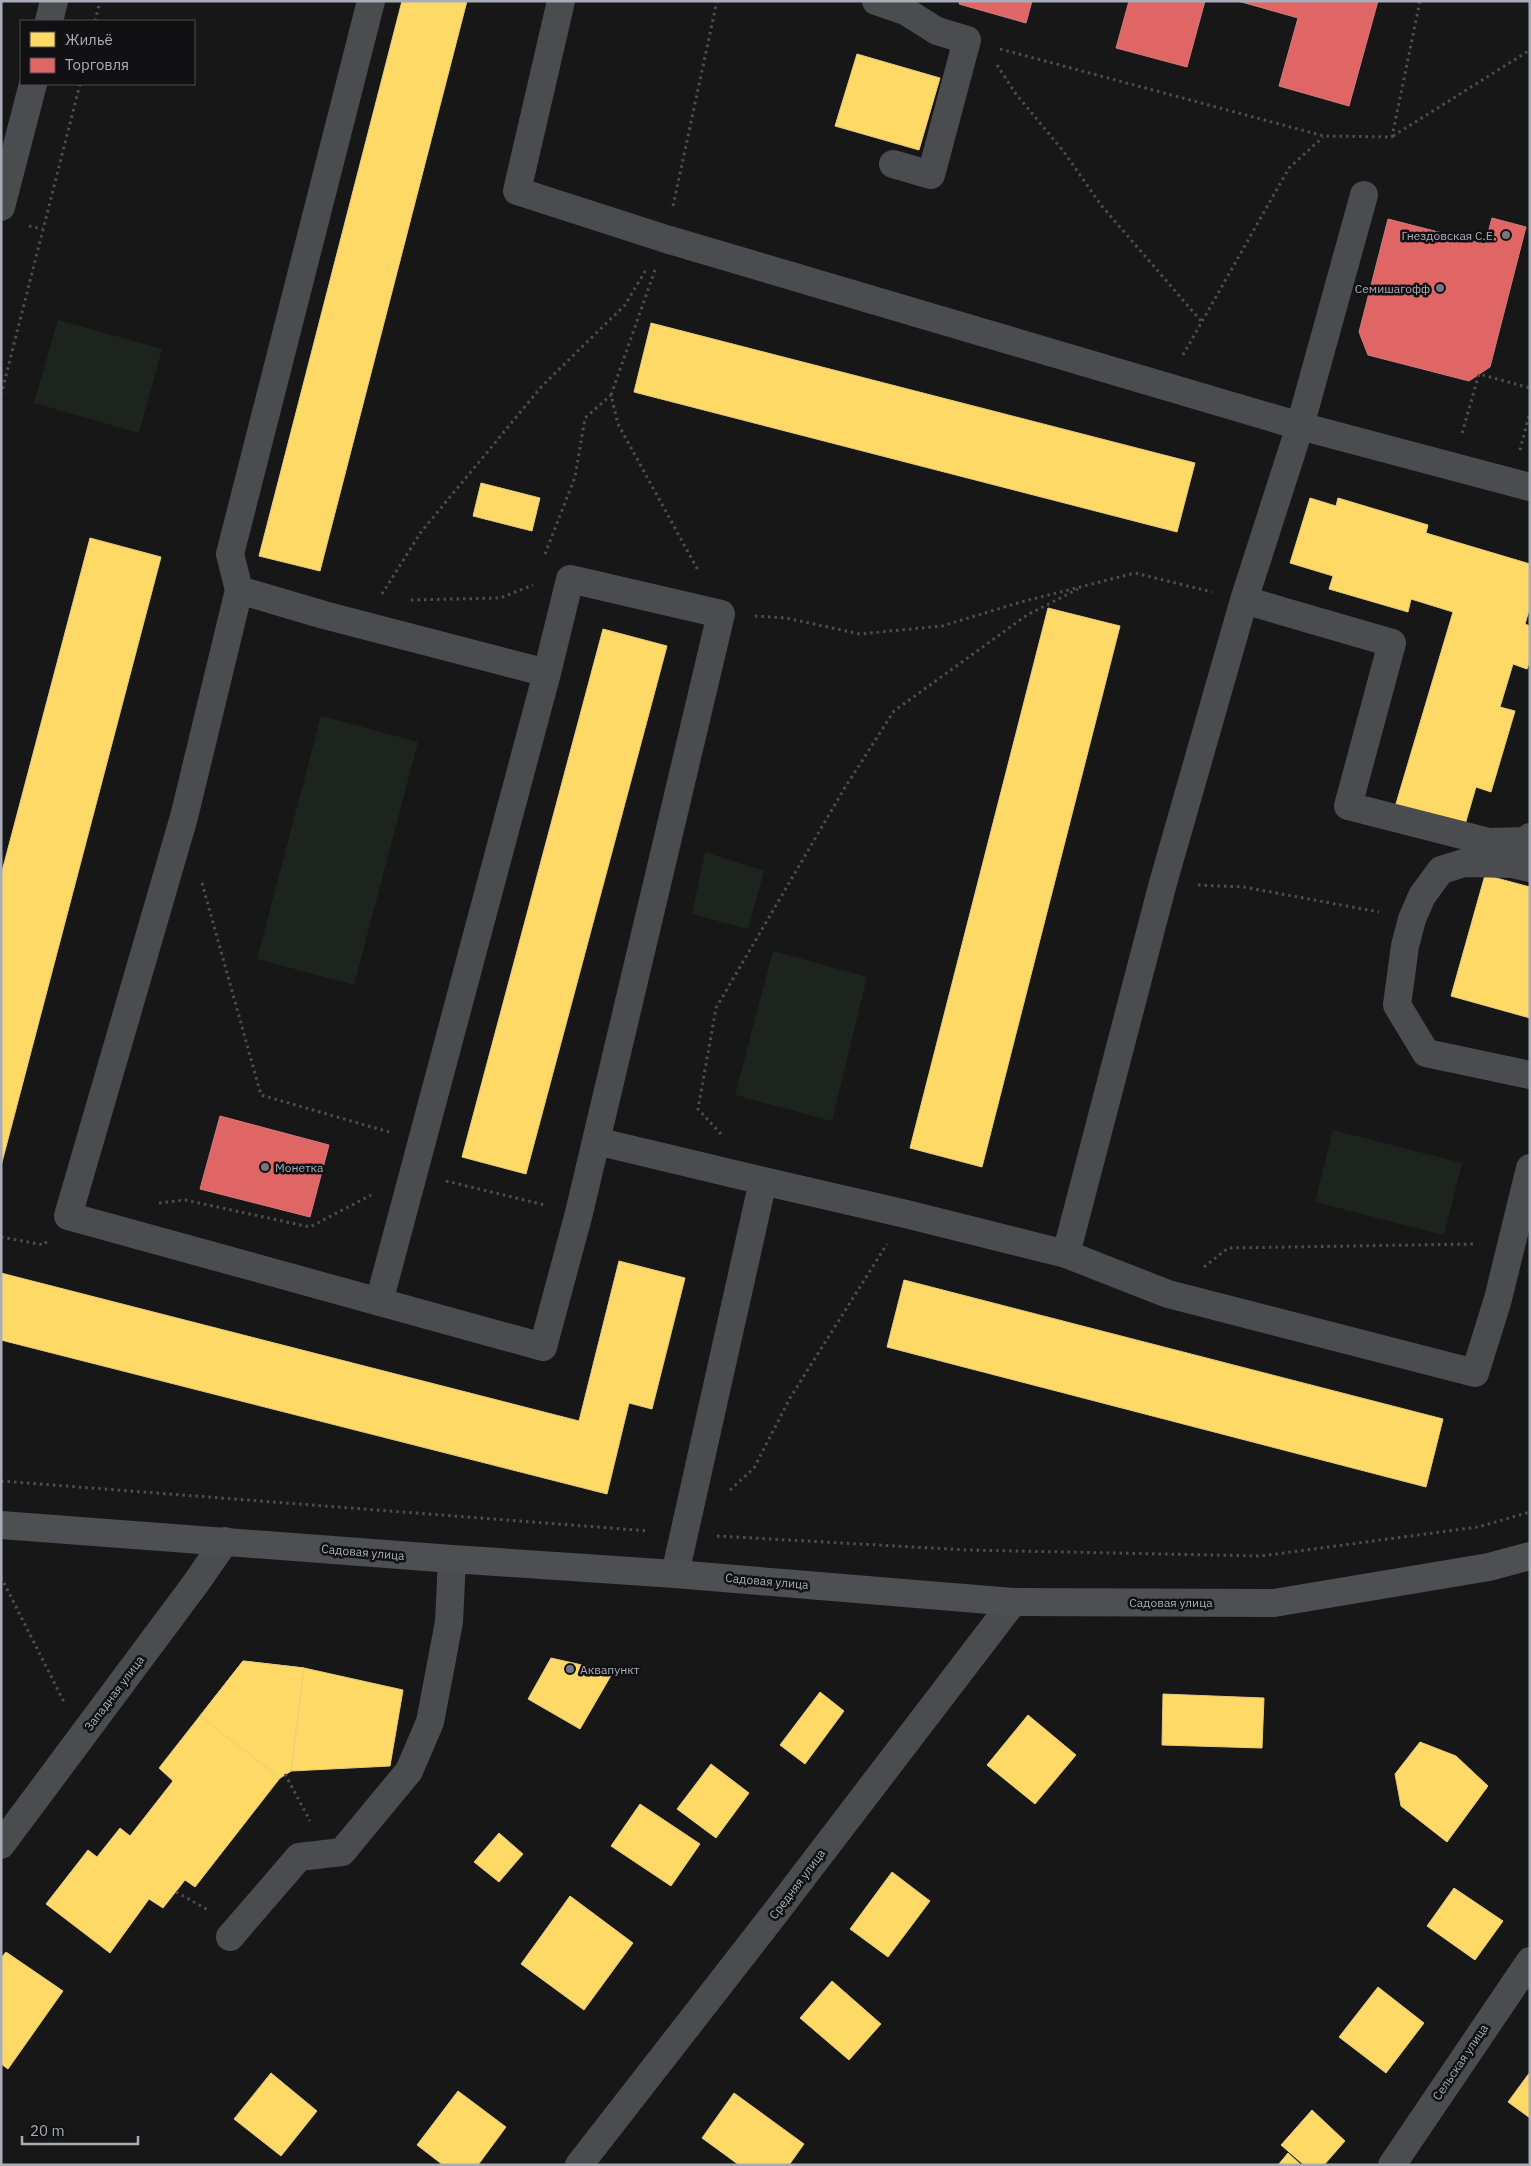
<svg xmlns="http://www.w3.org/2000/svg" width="1531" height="2166" viewBox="0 0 1531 2166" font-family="'IBM Plex Sans',sans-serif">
	<rect width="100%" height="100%" fill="#171717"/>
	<path fill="#1d241e" d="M58,320L162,349L139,433L34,403Z
		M321,716L418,742L354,985L257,959Z
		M705,852L764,871L748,929L692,914Z
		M773,951L867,977L832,1121L735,1095Z
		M1333,1130L1462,1163L1444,1235L1315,1202Z"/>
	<path fill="#ffd966" stroke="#e5cc7f" d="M402,1H467L320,571L259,556Z
		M857,54L940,78L919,150L835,126Z
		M651,323L1195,463L1177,532L634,392Z
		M481,483L540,498L532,531L473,516Z
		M1310,498L1336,506L1338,498L1428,525L1426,533L1530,564V607L1525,624L1530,626V660L1527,669L1513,664L1500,707L1515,711L1491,792L1476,787L1464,828L1395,807L1453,612L1411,599L1408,612L1329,589L1333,576L1290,563Z
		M90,538L161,557L1,1166V875Z
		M1048,608L1120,626L982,1167L910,1148Z
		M603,629L667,646L526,1174L462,1157Z
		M1485,875L1530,887V1018L1451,996Z
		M619,1261L685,1278L652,1409L629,1403L607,1494L1,1340V1273L579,1421Z
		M904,1280L1443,1419L1426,1487L887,1347Z
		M551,1658L613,1672L580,1729L528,1699Z
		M243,1661L304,1668L403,1690L390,1766L291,1771L280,1778L195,1887L185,1880L163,1908L149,1899L110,1953L46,1904L88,1850L97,1857L120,1828L130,1836L173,1781L159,1768Z
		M243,1661L304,1668L291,1771L280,1778L200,1716Z
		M820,1692L844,1711L805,1764L780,1745Z
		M1163,1694L1264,1698L1262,1748L1162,1745Z
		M1028,1715L1076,1755L1035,1804L987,1765Z
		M1420,1742L1456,1756L1488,1786L1447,1842L1401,1806L1395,1774Z
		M711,1764L749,1793L716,1838L677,1809Z
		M640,1804L700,1844L671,1886L611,1846Z
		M499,1833L523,1854L499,1882L474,1862Z
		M892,1872L930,1901L888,1957L850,1929Z
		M1454,1888L1503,1921L1475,1960L1427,1926Z
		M570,1896L633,1943L584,2010L521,1964Z
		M6,1952L63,1991L8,2069L1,2064V1958Z
		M832,1981L881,2024L849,2060L800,2018Z
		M1378,1987L1424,2023L1386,2073L1339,2037Z
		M1530,2072V2118L1508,2102Z
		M271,2073L317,2111L281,2156L234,2119Z
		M458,2091L506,2127L478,2165H443L417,2145Z
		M734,2093L804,2144L789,2165H739L702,2138Z
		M1312,2110L1345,2141L1324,2165H1304L1281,2145Z
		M1288,2153L1301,2165H1278Z"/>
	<path fill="#e06666" stroke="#cf7b7f" d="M960,1H1032L1026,23L959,4Z
		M1129,1H1205L1187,67L1116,48Z
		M1238,1H1378L1349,106L1279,86L1298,18Z
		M1492,218L1526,227L1490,367L1469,381L1368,355L1359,332L1388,219L1485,244Z
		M220,1116L329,1145L310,1217L200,1189Z"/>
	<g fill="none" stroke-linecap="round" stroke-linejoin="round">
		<path stroke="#4d4e52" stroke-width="3" stroke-dasharray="2.5 4" stroke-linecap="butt" d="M95,21L100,1
			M1000,49L1324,136L1392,137L1420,1
			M997,65L1016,94L1064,152L1101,205L1201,321
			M1393,136L1530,50
			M673,206L717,1
			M29,226L43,229
			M655,270L611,395L618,424L699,572
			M1183,355L1289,168L1323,137
			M1,395L80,84
			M1462,433L1479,374L1530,388
			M1520,450L1530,412
			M545,554L575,477L585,418L611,395
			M382,594L421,532L542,386L625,305L647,268
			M411,600L500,598L533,585
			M755,616L786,618L860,634L942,626L1021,602L1135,573L1212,592
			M202,883L261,1095L389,1132
			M1198,885L1244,887L1379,912
			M721,1134L698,1109L716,1008L844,789L894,711L1027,615L1078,589
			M446,1181L545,1205
			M159,1203L185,1200L310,1227L371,1195
			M1,1237L44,1245L47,1241
			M1204,1267L1228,1248L1476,1244
			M1,1481L649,1531
			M730,1490L754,1468L790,1398L887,1244
			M717,1536L967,1550L1261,1556L1478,1527L1530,1512
			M1,1577L64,1702
			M285,1774L310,1821
			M176,1892L208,1910"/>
		<path stroke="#4b4c50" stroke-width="28" d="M371,1L230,554L239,590L184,817L68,1216L543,1347L579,1213L596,1141L763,1181L675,1574
			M561,1L517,191L666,239L1300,426L1530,487
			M876,1L905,11L937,31L967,40L931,175L893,164
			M49,21L54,1
			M1364,195L1300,426L1244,600L1392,643L1348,806L1489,842L1529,841L1530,837
			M1,207L33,84
			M239,590L324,615L547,673
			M1530,868L1513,864L1464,863L1441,870L1422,896L1412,919L1405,946L1397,1005L1426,1053L1530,1075
			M763,1181L906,1214L1066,1254L1168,1294L1475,1373L1498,1299L1530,1168
			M1066,1254L1163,883L1244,600
			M379,1302L547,673L570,579L721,614L596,1141
			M1,1845L196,1583L225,1541
			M230,1937L299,1857L342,1852L409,1771L430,1722L449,1622L452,1559
			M579,2165L776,1912L1013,1602
			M1392,2165L1530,1961"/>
		<path stroke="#4d4f52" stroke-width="28" d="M1,1525L452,1559L675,1574L1013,1602L1274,1603L1489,1567L1530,1556"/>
	</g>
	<g fill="#757880" stroke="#111113" stroke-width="2">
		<circle cx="1506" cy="235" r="5"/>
		<circle cx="1440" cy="288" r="5"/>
		<circle cx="265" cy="1167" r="5"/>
		<circle cx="570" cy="1669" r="5"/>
	</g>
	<g text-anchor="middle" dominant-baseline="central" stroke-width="5" stroke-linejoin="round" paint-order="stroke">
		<g font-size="12" fill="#a8adb8" stroke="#111113" text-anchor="end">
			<text x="1496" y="235">Гнездовская С.Е.</text>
			<text x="1430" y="288">Семишагофф</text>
			<text x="275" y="1167" text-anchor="start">Монетка</text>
			<text x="580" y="1669" text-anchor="start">Аквапункт</text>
		</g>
		<g font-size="12" fill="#a8adb8" stroke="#111113">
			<text transform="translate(363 1552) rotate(5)">Садовая улица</text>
			<text transform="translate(767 1581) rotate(5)">Садовая улица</text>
			<text x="1171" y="1602">Садовая улица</text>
			<text transform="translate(114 1693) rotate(-53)">Западная улица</text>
			<text transform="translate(797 1884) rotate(-53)">Средняя улица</text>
			<text transform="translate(1460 2062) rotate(-56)">Сельская улица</text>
		</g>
	</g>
	<rect width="1531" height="2166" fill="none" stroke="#a8adb8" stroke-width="5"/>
	<rect x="20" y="20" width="175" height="65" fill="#111113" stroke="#4d4f55"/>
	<rect x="30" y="32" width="25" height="15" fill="#ffd966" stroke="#4d4f55"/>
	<text x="65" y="45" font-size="15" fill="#a8adb8">Жильё</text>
	<rect x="30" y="58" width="25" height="15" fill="#e06666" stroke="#4d4f55"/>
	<text x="65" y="70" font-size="15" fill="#a8adb8">Торговля</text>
	<path d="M22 2136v8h116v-8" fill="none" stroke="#a8adb8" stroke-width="2.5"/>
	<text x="30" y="2136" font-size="15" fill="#a8adb8" stroke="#111113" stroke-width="4" paint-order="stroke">20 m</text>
</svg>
